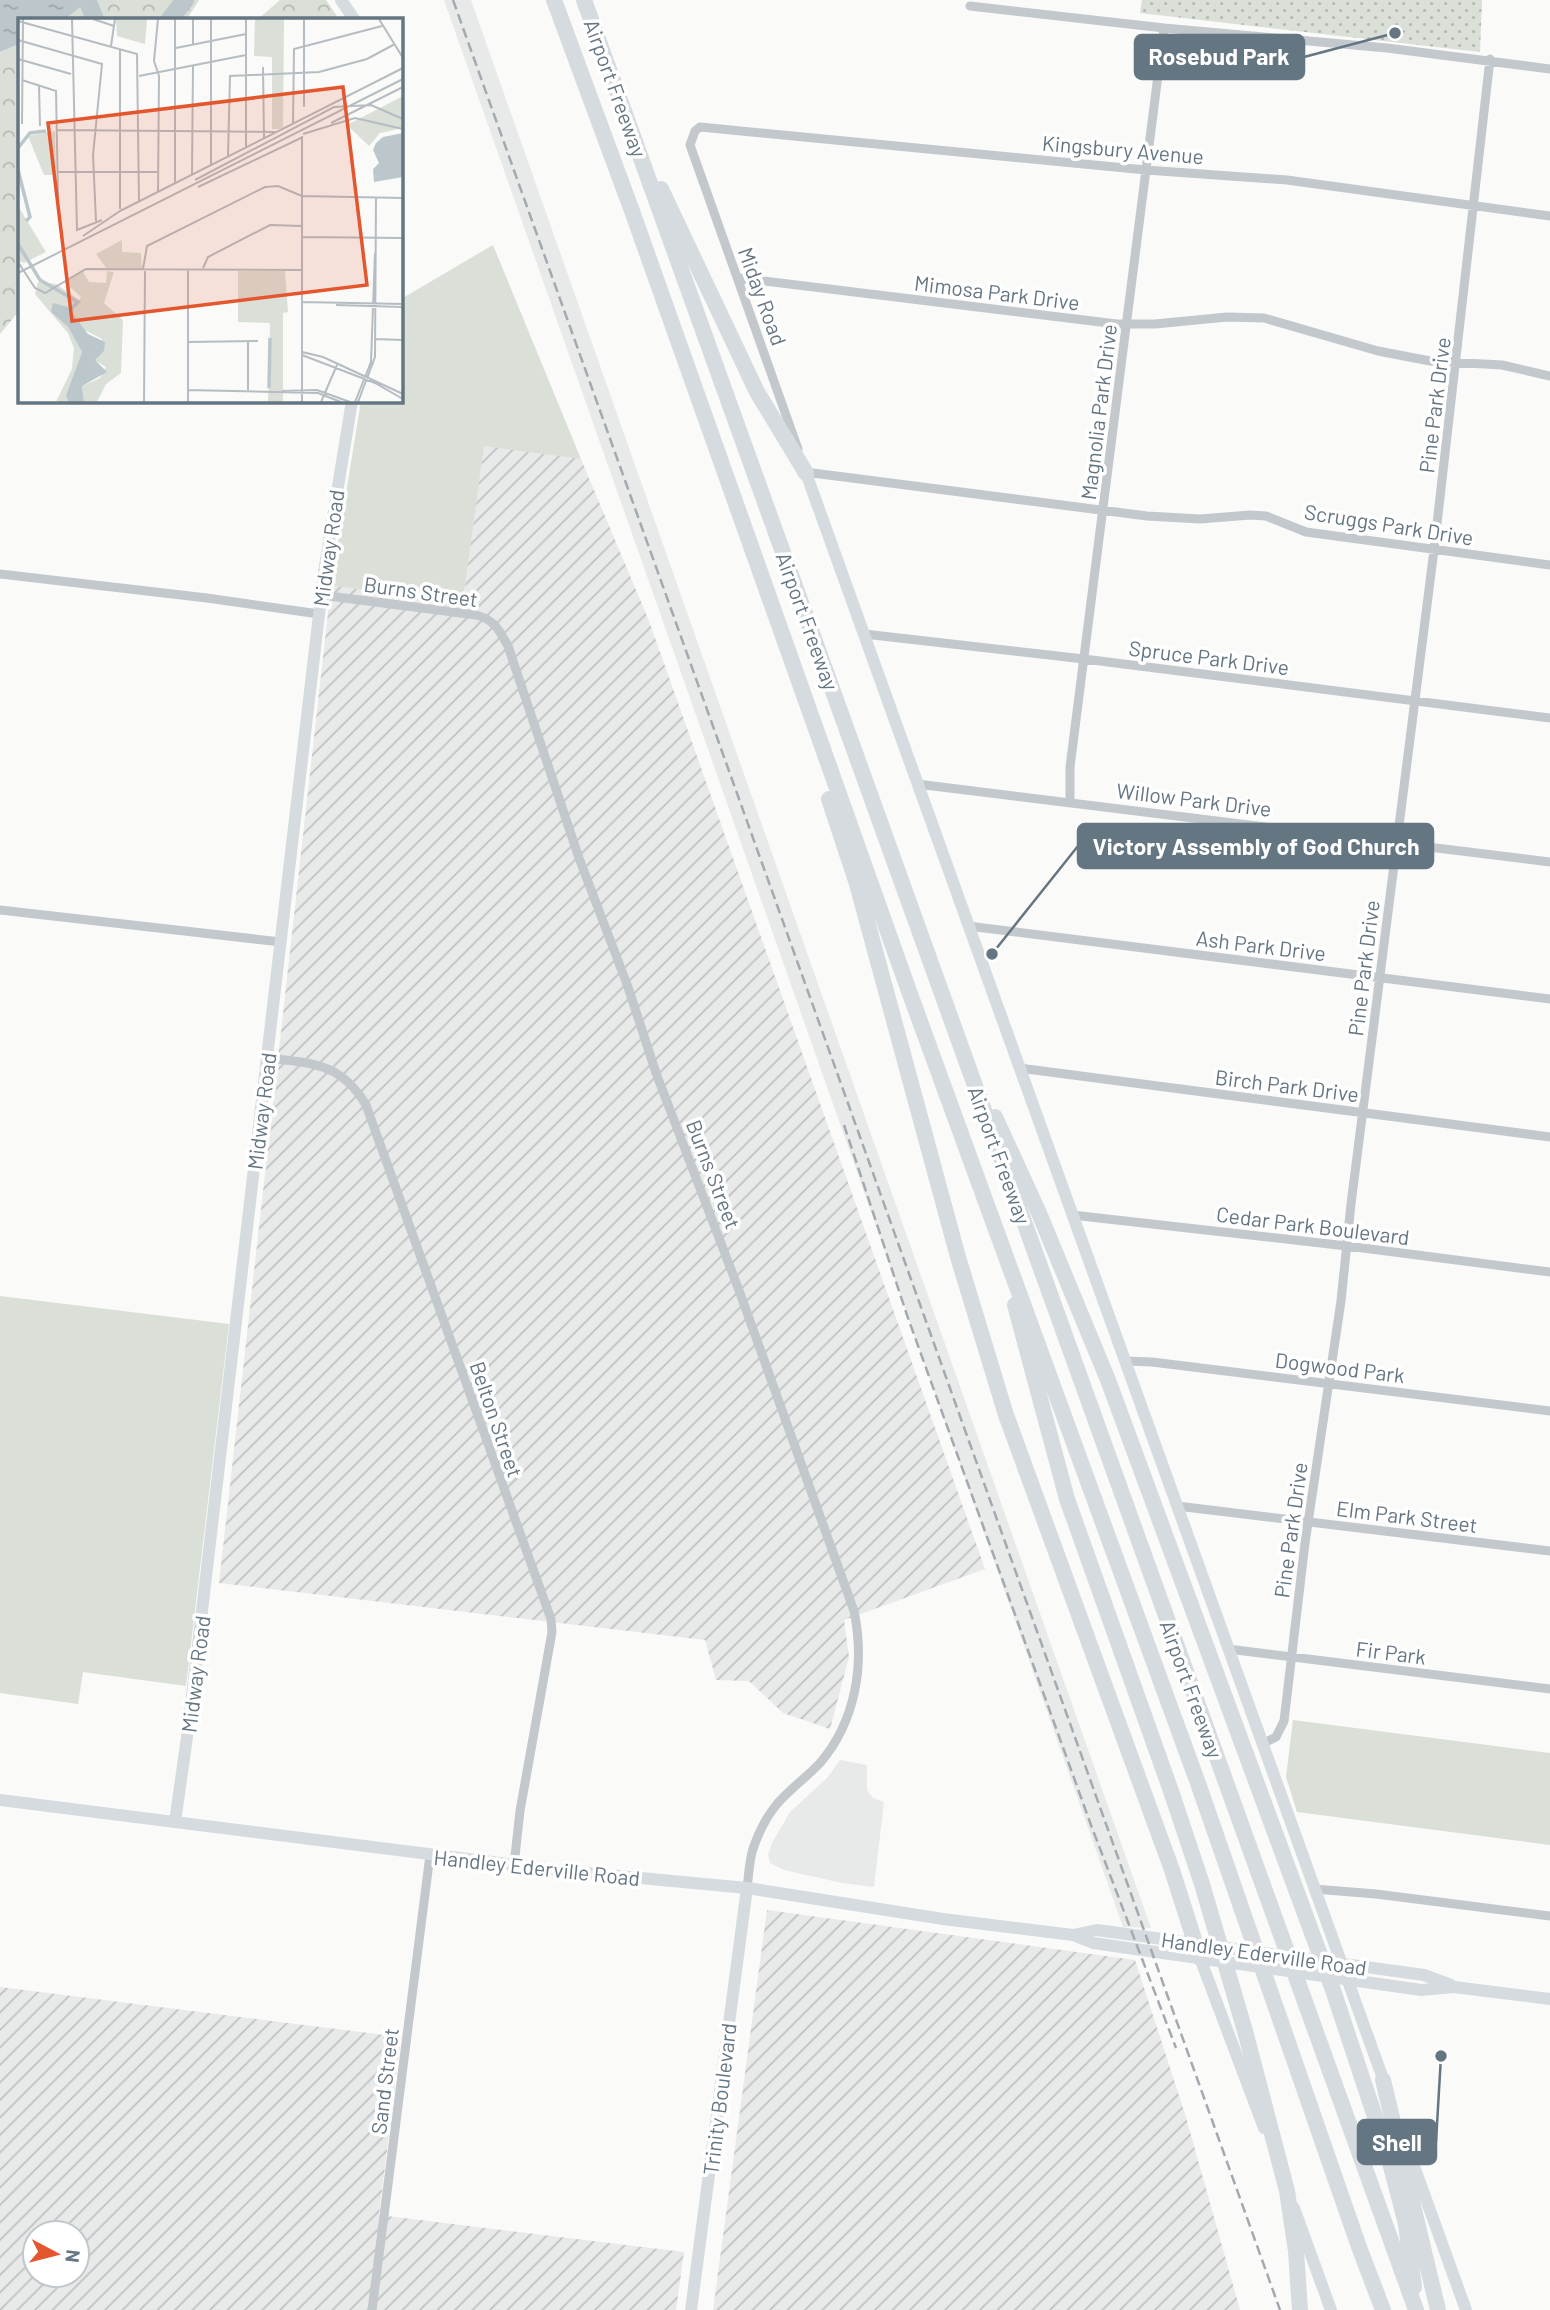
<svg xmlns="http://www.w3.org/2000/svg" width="1550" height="2310" viewBox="0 0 1550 2310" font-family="Barlow,sans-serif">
	<defs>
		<pattern id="industrial-furrows" width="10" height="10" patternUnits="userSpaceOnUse" patternTransform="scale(1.75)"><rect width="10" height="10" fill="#e8e9e9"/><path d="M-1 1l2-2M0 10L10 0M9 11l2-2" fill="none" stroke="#c0c1c2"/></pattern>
		<pattern id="forest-crowns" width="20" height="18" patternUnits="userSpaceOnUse" patternTransform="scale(1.75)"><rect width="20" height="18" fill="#dadfd7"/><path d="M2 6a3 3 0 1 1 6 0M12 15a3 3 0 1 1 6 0" fill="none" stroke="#b4b9b4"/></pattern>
		<pattern id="park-dots" width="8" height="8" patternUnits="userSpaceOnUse" patternTransform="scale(1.75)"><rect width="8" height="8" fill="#dadfd7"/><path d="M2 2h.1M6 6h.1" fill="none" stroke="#b4b9b4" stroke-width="1.8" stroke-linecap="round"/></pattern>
		<pattern id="water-ripples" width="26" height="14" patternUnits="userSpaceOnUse" patternTransform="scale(1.75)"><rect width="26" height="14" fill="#bbc7cb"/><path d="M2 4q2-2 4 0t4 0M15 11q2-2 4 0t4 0" fill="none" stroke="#9ca6aa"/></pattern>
	</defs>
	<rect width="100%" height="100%" fill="#fafaf8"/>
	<path fill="#e8e9e9" d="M444,0H471L1151,1928L1123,1927Z
		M840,1760L867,1765V1790L873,1798L884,1802L874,1887L842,1883L784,1870L770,1863L768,1854L772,1843L790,1812L827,1778Z"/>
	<path fill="url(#industrial-furrows)" fill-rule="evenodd" d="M484,445L581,459L649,621L985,1569L844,1620L849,1657L830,1729L783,1713L749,1681L716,1680L705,1640L219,1583L331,586L463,601Z
		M767,1910L1135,1960L1185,2114L1240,2310H713Z
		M0,1987L401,2037L379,2215L684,2252L676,2310H0ZM35,2233H77V2275H35Z"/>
	<path fill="#dadfd7" d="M493,245L581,459L484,446L463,601L331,586L361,401H401V299Z
		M0,1296L229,1324L186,1686L83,1672L78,1704L0,1693Z
		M1293,1720L1550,1753V1845L1297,1812L1286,1777Z"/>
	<path fill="url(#forest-crowns)" d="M90,0H199L187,19H65Z
		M280,0H326L339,19H258Z
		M19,44V311L0,334V52Z"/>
	<path fill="url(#park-dots)" d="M1142,0H1482L1480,52L1140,13Z"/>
	<path fill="url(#water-ripples)" d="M0,0H90L65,19H19V44L0,52Z"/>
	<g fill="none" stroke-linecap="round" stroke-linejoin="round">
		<path stroke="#bbc7cb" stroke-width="18" d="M87,0L95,19
			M170,19L185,0"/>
		<path stroke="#c3c8cc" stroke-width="9" d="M970,6L1164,28L1387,48L1550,69
			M739,278L1117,324H1155L1227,317L1264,318L1378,351L1430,361L1502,365L1550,376
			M798,449L690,145L695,131L700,127L1146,170L1287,180L1550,216
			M805,472L1147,516L1200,519L1250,515L1266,516L1306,532L1550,565
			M0,574L207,598L319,614
			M321,595L476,615C495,620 499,630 508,646L579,858L628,987L656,1073L740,1293L854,1611C865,1664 856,1721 820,1763C807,1777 790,1789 777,1804C768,1815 759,1832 754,1846C749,1858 749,1875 747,1888
			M864,634L1084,659L1550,718
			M917,784L1550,862
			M1070,801V767L1164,28
			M0,910L281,942
			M968,926L1550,999
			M267,1058C312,1063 341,1063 366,1105L551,1619L552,1632L520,1811L514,1865
			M1019,1068L1550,1137
			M1072,1215L1347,1246L1550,1272
			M1125,1361L1152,1362L1550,1411
			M1177,1506L1550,1551
			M1228,1649L1550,1689
			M1262,1744L1276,1737L1284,1721L1305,1543L1341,1301L1351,1204L1434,550L1490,59
			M1314,1889L1376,1894L1550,1916
			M372,2310L430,1855"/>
		<path stroke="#d6dbdf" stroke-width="12" d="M341,0L354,19
			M806,473L1386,2087
			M0,1800L555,1870L747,1888L943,1919L1073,1935L1093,1943L1421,1990L1454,1987L1550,1999
			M175,1822L188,1730L324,572L352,401
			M1073,1935L1097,1930L1424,1975L1451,1985
			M1200,1958L1264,2128
			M1401,2130L1466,2310
			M1294,2208L1331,2310
			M691,2310L747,1888"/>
		<path stroke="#d6dbdf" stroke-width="16" d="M554,0L632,211L910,994L1199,1786L1359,2247L1383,2310
			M584,0L1416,2310
			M661,189L757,392L806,473
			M829,799L857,884L958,1257L1006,1415L1172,1870L1200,1958
			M995,1117L1039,1213L1108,1380L1333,1990L1389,2159L1406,2224L1414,2287
			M1015,1305L1067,1499L1171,1791L1202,1884L1245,2031L1287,2191L1296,2251L1300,2310
			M1383,2080L1438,2310"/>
		<path stroke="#a2aab0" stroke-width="2.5" stroke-dasharray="10 5" stroke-linecap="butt" d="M453,0L1280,2310
			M844,1125L908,1318L1091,1825L1176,2048"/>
	</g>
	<g text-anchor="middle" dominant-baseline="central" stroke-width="7" stroke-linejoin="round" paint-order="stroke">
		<g font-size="21" fill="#657683" stroke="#fff">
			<text transform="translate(616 88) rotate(70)">Airport Freeway</text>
			<text transform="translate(1123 149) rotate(5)">Kingsbury Avenue</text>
			<text transform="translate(997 292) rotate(7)">Mimosa Park Drive</text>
			<text transform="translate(763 296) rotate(70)">Miday Road</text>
			<text transform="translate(1434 405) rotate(-83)">Pine Park Drive</text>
			<text transform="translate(1098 412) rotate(-83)">Magnolia Park Drive</text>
			<text transform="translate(1389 524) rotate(9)">Scruggs Park Drive</text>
			<text transform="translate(328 548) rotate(-82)">Midway Road</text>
			<text transform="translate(421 591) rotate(8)">Burns Street</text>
			<text transform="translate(808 621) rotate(70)">Airport Freeway</text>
			<text transform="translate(1209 657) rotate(7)">Spruce Park Drive</text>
			<text transform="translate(1194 799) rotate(7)">Willow Park Drive</text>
			<text transform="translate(1261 945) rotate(7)">Ash Park Drive</text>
			<text transform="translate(1363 968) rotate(-83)">Pine Park Drive</text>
			<text transform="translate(1287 1085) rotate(7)">Birch Park Drive</text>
			<text transform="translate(261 1111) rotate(-83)">Midway Road</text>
			<text transform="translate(1000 1155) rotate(70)">Airport Freeway</text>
			<text transform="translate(714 1174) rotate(69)">Burns Street</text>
			<text transform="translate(1313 1225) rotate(7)">Cedar Park Boulevard</text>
			<text transform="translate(1340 1367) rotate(7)">Dogwood Park</text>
			<text transform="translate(497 1419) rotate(71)">Belton Street</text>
			<text transform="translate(1407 1516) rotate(7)">Elm Park Street</text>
			<text transform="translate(1290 1530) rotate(-82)">Pine Park Drive</text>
			<text transform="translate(1391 1652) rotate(7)">Fir Park</text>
			<text transform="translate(195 1674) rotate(-83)">Midway Road</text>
			<text transform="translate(1192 1689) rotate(70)">Airport Freeway</text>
			<text transform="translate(537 1867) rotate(6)">Handley Ederville Road</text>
			<text transform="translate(1264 1953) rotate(8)">Handley Ederville Road</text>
			<text transform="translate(384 2081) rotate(-83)">Sand Street</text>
			<text transform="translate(719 2099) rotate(-83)">Trinity Boulevard</text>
		</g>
	</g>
	<g transform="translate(18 18)">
		<rect width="385" height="385" fill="#fafaf8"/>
		<path d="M98,1H129L127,26L99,18ZM237,1H266L265,109L261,111H254V39L236,38ZM385,78V110L362,115L351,128L329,107ZM0,188L28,234L6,245L0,242ZM104,222V234L123,235L124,252L88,250L78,236ZM220,253H267L270,294L265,295V384H250L252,305L220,304Z" fill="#dadfd7"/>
		<path d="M64,252L71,264L88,265L89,253L96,254L86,285L105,302L103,355L88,366L79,384H66L64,368L82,360L88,349L76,342L86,333L84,321L33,294L50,309L64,334L48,377L50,384H38L54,351L56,330L50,315L17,276L20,264L38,266L61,282L63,279L46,264Z" fill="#dadfd7"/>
		<path d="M37,113L38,157H26L10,118Z" fill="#dadfd7"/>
		<path d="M385,115V159L356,164L355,151L361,145L355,132L358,125L365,119ZM35,285L50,289L70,316L87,324L86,333L77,342L89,354L64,368L66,384H50L48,377L64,334L50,309L33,294Z" fill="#bbc7cb"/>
		<path fill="none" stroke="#bbc7cb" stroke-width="3.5" d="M0,130L12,115L28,113M0,152L12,199L8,203M0,226L22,262L60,284L50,294M251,370L252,320"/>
		<path fill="none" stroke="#b5bdc2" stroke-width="2" d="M54,1L59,212L84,202M75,1L96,8M228,1V129M361,1L385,40M0,3L119,36L121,183M0,22L84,46L75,137L78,203M175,27V1M93,28L97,1M158,30L228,16M102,31V191M0,41L53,56M245,49L246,120M121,58L228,37M4,62L38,73L40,179M21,68L22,108M286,89V1M313,105L385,69M4,106L5,1M275,106L276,31L364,8M38,112L257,114M285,116L337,100L385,111M284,118V384M210,138L212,58L301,54L349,41L377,26M193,147V1M39,154H139M174,156L175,47M177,162L316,89L353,87L385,101M157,165V1M180,169L285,119M140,174L141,58L136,43L140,1M284,178L385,180M102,193L385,50M65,218L102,193M284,219L385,220M0,244L17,270L27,275L68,251L284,252M185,250L190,239L252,207L284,208M125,251L129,228L247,169L260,168L284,178M170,252V384M0,255L385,61M284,284L385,286M318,287L385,289M357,321L385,322M230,323V372M170,324L240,323M284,334L305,339L385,376M284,337L357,365L385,381M170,372L300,375L323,384M264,373L299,372L332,384M126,384L127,253M303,384L319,347M337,384L353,344L357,235M340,384L357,339L358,179"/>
		<path fill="#e4572e" fill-opacity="0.15" stroke="#e4572e" stroke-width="3.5" d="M325,69L349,267L54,303L30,105Z"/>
		<rect width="385" height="385" fill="none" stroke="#657683" stroke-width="3.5"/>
	</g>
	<path fill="none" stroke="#657683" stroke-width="2.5" d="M1395 33L1304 57M992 954L1078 846M1441 2056L1436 2142"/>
	<g fill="#657683" stroke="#fff" stroke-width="2.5">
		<circle cx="1395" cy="33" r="7"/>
		<circle cx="992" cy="954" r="7"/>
		<circle cx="1441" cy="2056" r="7"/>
	</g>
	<g fill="#657683" stroke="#657683" stroke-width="2.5">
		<rect x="1135" y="35" width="169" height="44" rx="7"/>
		<rect x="1078" y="824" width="355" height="44" rx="7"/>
		<rect x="1358" y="2120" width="78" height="44" rx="7"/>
	</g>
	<g font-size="23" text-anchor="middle" font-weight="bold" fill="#fff">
		<text x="1219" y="65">Rosebud Park</text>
		<text x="1256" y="855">Victory Assembly of God Church</text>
		<text x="1397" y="2151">Shell</text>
	</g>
	<g transform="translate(56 2254) rotate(97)"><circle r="33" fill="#ffffff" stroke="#c1c8cd" stroke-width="2"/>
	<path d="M0-5L12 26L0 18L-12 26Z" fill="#e4572e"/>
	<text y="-10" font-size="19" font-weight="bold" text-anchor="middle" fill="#657683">N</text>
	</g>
</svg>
